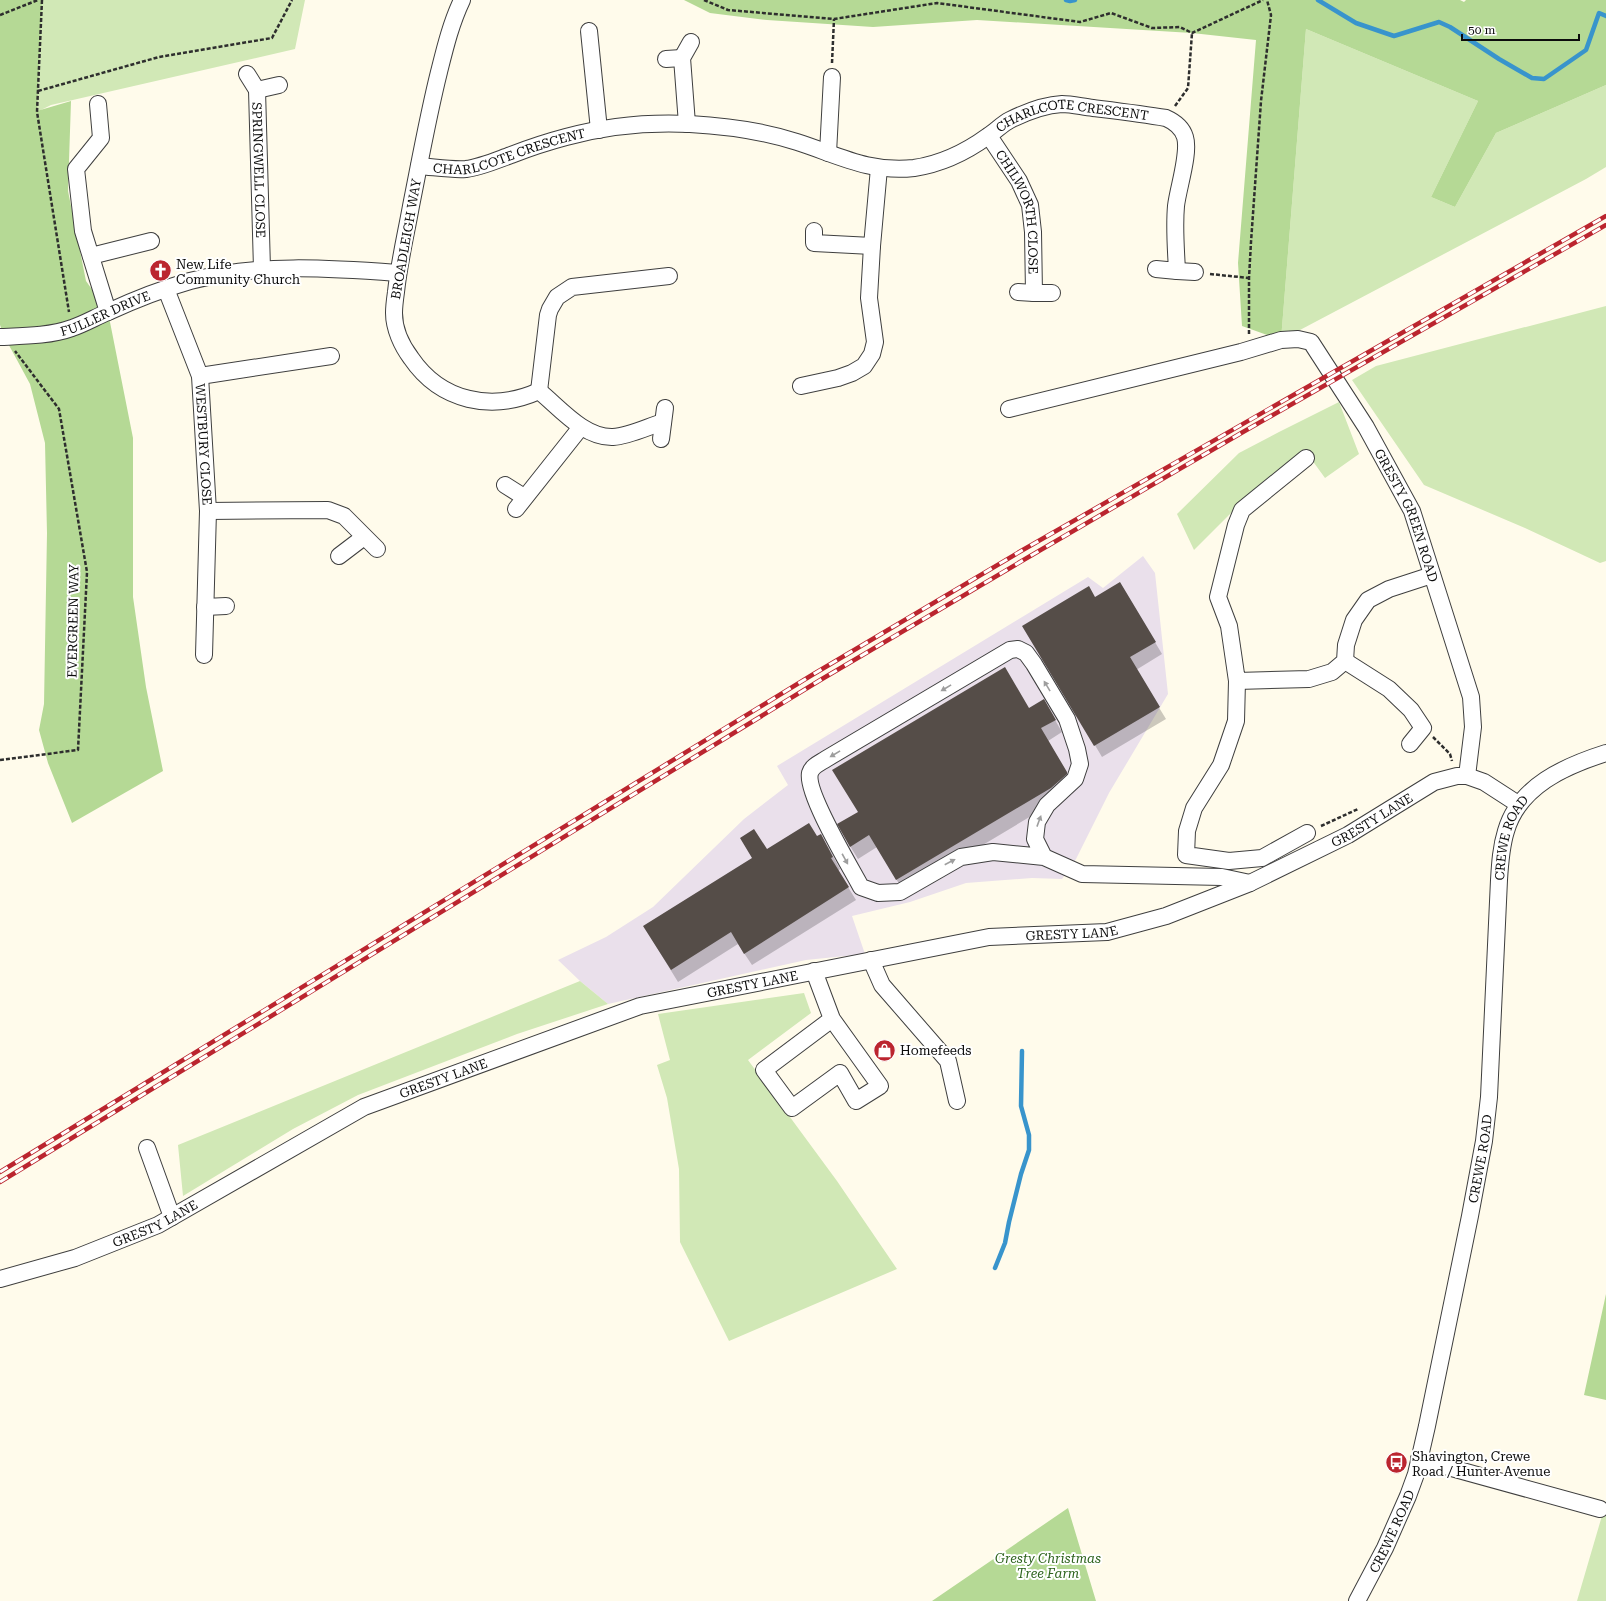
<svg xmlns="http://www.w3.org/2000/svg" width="1606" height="1601" viewBox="0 0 1606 1601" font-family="'Roboto Serif',serif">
	<rect width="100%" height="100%" fill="#fffbeb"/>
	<path fill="#eae0eb" d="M1143,556L1155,573L1168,694L1109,793L1076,859L1062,879L1032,878L966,883L910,902L852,916L865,954L806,960L608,1004L580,981L558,960L606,937L653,907L744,819L788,785L777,766L1088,577L1103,588Z"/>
	<path fill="#d1e8b6" d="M35,0H305L295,49L51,105L37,112Z
		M1306,29L1478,101L1431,197L1455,207L1496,133L1606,85V167L1586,179L1281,340Z
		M1606,306V561L1600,563L1525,528L1424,485L1352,380L1376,366Z
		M1339,402L1359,454L1325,478L1304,449L1233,511L1194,550L1177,514L1239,453L1279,432Z
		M580,981L608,1004L517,1034L358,1095L293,1129L183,1196L178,1145Z
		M804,993L811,1013L748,1060L837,1181L897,1269L729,1341L680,1242L679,1169L667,1098L657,1065L670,1060L658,1014Z
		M1606,1502V1601H1577Z"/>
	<path fill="#b5d995" d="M0,0H42L37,111L71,101L68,191L86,281L108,312L133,438V597L146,687L163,771L72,823L48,763L39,730L44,704L47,533L45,443L30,384L4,336L0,325Z
		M684,0H1460L1464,2L1466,0H1606V85L1496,133L1455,207L1431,197L1478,101L1306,29L1281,340L1242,326L1238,263L1256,40L1192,33L977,20L873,27L767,20L710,13Z
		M1606,1294V1400L1584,1395Z
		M1068,1508L1096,1601H932Z"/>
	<path fill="#0003" d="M1120,583L1162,654L1136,670L1166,719L1102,757L1031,638Z
		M1029,710L1055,720L1062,732L1048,741L1074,785L1058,800L904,892L877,847L858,859L850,846Z
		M817,837L828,847L840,869L838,871L856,900L752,965L738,944L678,982L651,938L767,850Z"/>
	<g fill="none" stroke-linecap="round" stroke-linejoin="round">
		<path stroke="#3894cc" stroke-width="4.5" d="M1066,0L1070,1L1075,0
			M1318,0L1356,23L1394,36L1439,22L1450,27L1499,59L1532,78L1544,79L1586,50L1599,13L1606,16
			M995,1268L1005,1243L1009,1222L1021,1174L1029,1150V1135L1021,1106L1022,1051"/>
	</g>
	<path fill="#554d48" d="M1120,582L1156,642L1130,657L1160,707L1094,746L1022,626L1089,586L1095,597Z
		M1005,667L1029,708L1044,699L1056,720L1041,728L1067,772V774L1051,788L896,880L869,835L850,847L837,824L858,812L832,770Z
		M809,823L817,836L821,834L833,857L831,858L849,887L744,954L731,932L671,970L643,926L752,858L740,838L754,829L767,849Z"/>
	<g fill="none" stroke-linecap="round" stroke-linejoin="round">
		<defs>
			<g id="minor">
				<path d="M462,0C451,23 445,48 439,72C428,116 420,161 411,206C406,234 399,263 396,292C395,299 394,306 394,313C394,329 402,346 411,358C441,402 492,412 539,391C560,408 584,438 613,437C629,436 647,427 663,422"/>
				<path d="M589,31L599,130"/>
				<path d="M666,59L682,58"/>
				<path id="s1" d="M247,74L257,90L262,269"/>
				<path d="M257,90L279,85"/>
				<path d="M98,104L101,138L76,169L83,231L108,312"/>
				<path d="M687,124L682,58L691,42"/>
				<path id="s2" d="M989,136L1019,181L1030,205L1033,232L1034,293H1052"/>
				<path d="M828,153L832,77"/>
				<path id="s3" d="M419,166C434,167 451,170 466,169C481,167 497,160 511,155C529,148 547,142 566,137C606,126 649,122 690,124C726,126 763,131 797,142C838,155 869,173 914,168C941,164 966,152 988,136C996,131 1002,124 1010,120C1026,112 1044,105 1062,104C1072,104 1083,107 1093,108C1117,111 1142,114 1166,118C1175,122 1182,127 1185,137C1190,153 1178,188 1176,206C1174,228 1176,249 1177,271L1156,269"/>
				<path d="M814,231V243L872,246"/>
				<path d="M91,256L151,241"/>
				<path d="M1177,271L1195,272"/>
				<path id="s4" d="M166,289L200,376L208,511L204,655"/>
				<path d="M1018,292L1034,293"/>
				<path id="s5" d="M0,337C23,336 50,336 72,328C84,324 96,317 108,312C134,300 162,289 190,281C259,263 328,268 398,273"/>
				<path d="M200,376L331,356"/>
				<path d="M801,386L838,378L852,373L864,366L872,354L875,342L869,298L872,246L879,168"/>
				<path d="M539,391L548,315L550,309L557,297L572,287L669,276"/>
				<path id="s6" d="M1009,409L1241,352L1281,340L1298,339L1311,342L1366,427L1412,511L1471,697L1473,727L1467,776"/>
				<path d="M661,439L665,408"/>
				<path d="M1306,458L1242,510L1236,525L1218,597L1229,626L1237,681L1309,679L1332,672L1345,661L1346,645L1354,620L1368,600L1389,589L1432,575"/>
				<path d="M505,485L524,497"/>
				<path d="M516,509L581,427"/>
				<path d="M208,511L328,510L344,516L377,549"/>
				<path d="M339,556L364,537"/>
				<path d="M205,607L226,606"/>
				<path d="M1345,661L1389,689L1411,710L1423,728L1410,744"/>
				<path d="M1237,681L1236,721L1221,765L1194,808L1187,831L1186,855L1229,861L1262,858L1307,833"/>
				<path d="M1044,857L1035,839L1037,822L1047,805L1075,779L1080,764L1077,749L1067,719L1034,664L1026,653L1018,649L1010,650L826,759C820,763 812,766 810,773C805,792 851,868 861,887L878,893L900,892L961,857L993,852L1044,857L1082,874L1222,877L1250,883"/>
				<path d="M871,960L882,985L948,1061L957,1101"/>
				<path d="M814,971L832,1019L880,1086L856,1101L840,1073L792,1108L764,1070L832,1019"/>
				<path d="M147,1148L172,1217"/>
				<path id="s7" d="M0,1279L75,1258L158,1225L364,1107L640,1006L989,937L1107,932L1166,916L1250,883L1348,835L1434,782L1457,776H1467L1484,782L1518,804"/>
				<path d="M1419,1459L1600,1509"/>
				<path id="s8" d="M1357,1601L1385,1548L1408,1496L1416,1474L1427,1426L1470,1216L1484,1141L1489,1097L1499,880C1500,863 1501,847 1506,831C1519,786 1565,766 1606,753"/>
			</g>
		</defs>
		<use href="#minor" stroke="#3f3f3f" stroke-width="18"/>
		<path stroke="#2e2e2e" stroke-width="2.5" stroke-dasharray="4 2" stroke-linecap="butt" d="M42,0L37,112L69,312
			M704,0L728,10L834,19L937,3L1080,22L1111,13L1152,28L1180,27L1192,33L1263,0
			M0,15L38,0
			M832,63L834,19
			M38,91L159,57L272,38L292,0
			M1175,106L1188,88L1192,33
			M1210,274L1249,278
			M1249,334V278L1251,242L1261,101L1271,15L1267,0
			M1433,737L1450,754L1452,761
			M0,760L78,750L87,572L59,409L15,351
			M1321,826L1358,809"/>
		<use href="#minor" stroke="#fff" stroke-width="16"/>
		<defs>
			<path id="rail" d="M0,1172L812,675L1021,551L1606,216
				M0,1182L822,679L1032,555L1243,432L1606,225"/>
		</defs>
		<use href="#rail" stroke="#bb252f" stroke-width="4.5"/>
		<use href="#rail" stroke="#fff" stroke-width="3" stroke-dasharray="9" stroke-linecap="butt"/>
	</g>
	<defs><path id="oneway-solid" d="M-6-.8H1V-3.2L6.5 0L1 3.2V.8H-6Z"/></defs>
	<g fill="#9e9e9e">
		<use href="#oneway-solid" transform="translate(1047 686) rotate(-121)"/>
		<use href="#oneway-solid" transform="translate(946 688) rotate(149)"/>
		<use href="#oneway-solid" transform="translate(835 754) rotate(149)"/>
		<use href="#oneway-solid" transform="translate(1039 821) rotate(-70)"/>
		<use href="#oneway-solid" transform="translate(845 859) rotate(61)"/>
		<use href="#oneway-solid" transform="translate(950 862) rotate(-28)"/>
	</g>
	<defs>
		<symbol id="church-disc" viewBox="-11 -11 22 22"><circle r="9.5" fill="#bb252f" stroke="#fff"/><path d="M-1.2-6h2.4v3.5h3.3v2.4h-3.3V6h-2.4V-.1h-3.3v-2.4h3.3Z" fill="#fff"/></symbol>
		<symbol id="shop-disc" viewBox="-11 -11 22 22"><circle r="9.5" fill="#bb252f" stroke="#fff"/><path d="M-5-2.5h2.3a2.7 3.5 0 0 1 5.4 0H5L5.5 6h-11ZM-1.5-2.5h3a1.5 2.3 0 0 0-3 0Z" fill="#fff"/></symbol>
		<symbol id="bus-disc" viewBox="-11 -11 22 22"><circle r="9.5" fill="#bb252f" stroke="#fff"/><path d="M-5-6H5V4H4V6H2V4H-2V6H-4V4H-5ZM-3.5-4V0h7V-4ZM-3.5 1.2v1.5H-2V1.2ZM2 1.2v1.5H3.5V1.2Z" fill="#fff"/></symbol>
	</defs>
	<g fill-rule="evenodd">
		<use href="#church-disc" x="148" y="258" width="25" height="25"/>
		<use href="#shop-disc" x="872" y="1038" width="25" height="25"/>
		<use href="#bus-disc" x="1384" y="1450" width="25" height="25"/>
	</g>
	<g text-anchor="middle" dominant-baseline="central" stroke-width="4" stroke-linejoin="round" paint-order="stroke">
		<g font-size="13" fill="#0c0c0c" stroke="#fff">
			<text stroke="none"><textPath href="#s3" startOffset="679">CHARLCOTE CRESCENT</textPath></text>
			<text stroke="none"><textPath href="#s3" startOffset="93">CHARLCOTE CRESCENT</textPath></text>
			<text stroke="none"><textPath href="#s1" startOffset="99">SPRINGWELL CLOSE</textPath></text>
			<text stroke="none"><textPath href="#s2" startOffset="84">CHILWORTH CLOSE</textPath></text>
			<text transform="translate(406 239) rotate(-80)">BROADLEIGH WAY</text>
			<text stroke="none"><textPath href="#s5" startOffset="109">FULLER DRIVE</textPath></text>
			<text stroke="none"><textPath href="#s4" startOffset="162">WESTBURY CLOSE</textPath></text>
			<text stroke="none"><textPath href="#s6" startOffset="510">GRESTY GREEN ROAD</textPath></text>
			<text transform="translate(73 621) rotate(-89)">EVERGREEN WAY</text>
			<text stroke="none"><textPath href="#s7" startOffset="1461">GRESTY LANE</textPath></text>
			<text stroke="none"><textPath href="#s8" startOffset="786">CREWE ROAD</textPath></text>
			<text stroke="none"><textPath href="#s7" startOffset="1137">GRESTY LANE</textPath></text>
			<text stroke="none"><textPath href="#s7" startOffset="813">GRESTY LANE</textPath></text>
			<text stroke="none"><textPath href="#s7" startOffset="489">GRESTY LANE</textPath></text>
			<text stroke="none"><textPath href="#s8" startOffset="462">CREWE ROAD</textPath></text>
			<text stroke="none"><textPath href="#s7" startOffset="165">GRESTY LANE</textPath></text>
			<text stroke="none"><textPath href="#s8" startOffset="78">CREWE ROAD</textPath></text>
		</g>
		<g font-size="13" fill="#0c0c0c" stroke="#fff" text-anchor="start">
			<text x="176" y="264">New Life<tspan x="176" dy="15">Community Church</tspan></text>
			<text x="900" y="1050">Homefeeds</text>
			<text x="1412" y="1456">Shavington, Crewe<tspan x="1412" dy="15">Road / Hunter Avenue</tspan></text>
		</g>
		<g font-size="13" font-style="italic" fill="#2d631d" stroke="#fff">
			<text x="1048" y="1558">Gresty Christmas<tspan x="1048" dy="15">Tree Farm</tspan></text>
		</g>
	</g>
	<path d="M1462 34v6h117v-6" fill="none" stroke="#0c0c0c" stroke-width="2"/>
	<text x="1468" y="34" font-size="12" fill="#0c0c0c" stroke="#ffffff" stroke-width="3" paint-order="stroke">50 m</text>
</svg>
